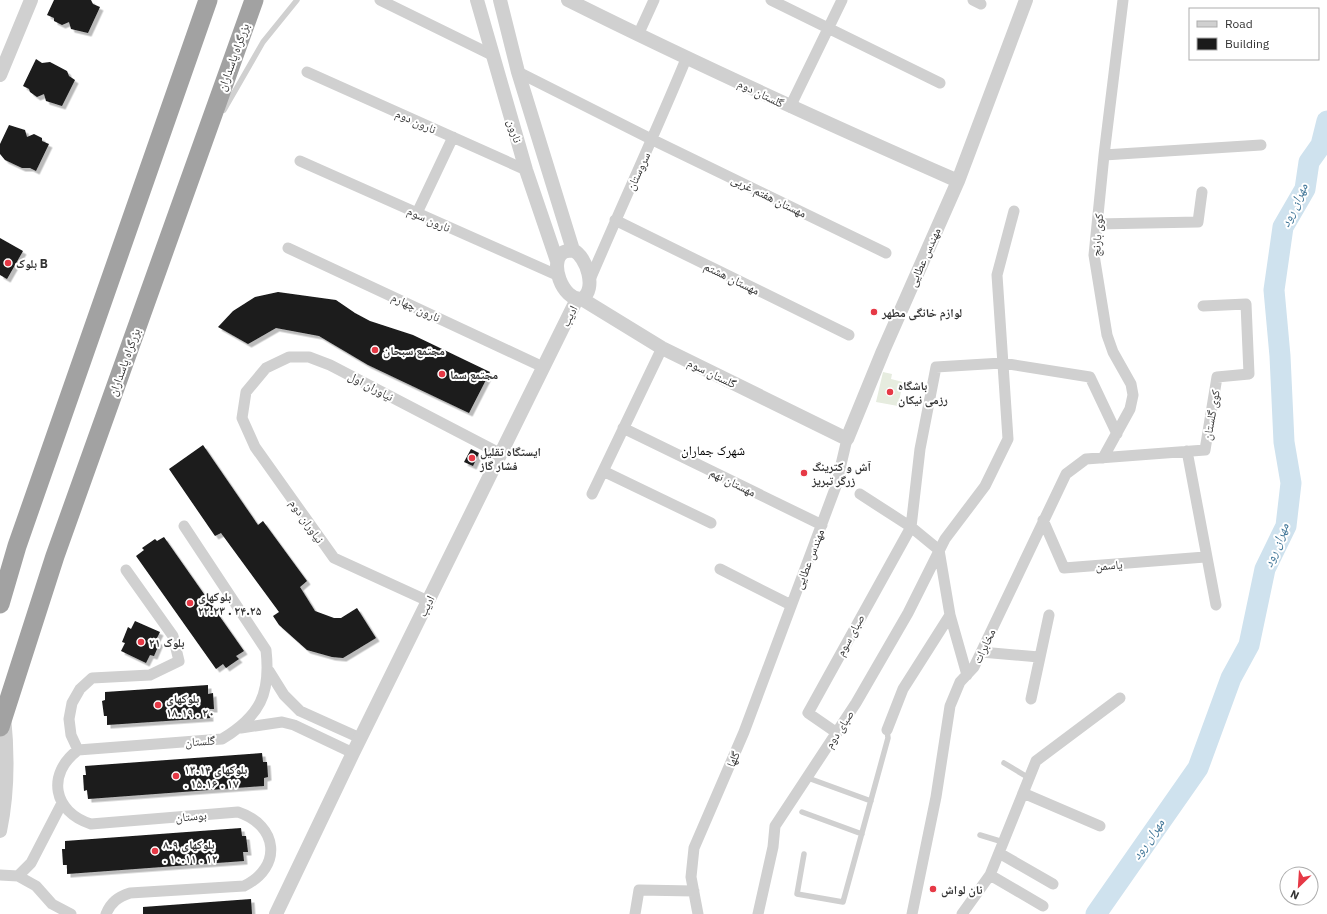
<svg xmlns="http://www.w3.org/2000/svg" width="1327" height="914" viewBox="0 0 1327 914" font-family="'IBM Plex Sans','Noto Naskh Arabic',sans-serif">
	<defs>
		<filter id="shadow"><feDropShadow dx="3.5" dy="3.5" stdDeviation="0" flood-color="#0004"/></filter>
	</defs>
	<rect width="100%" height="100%" fill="#fff"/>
	<path fill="#e6ecdf" d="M883,372L892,374L891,379L903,382L898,406L876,402Z"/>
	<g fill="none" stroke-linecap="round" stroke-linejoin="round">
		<path stroke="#cfe2ee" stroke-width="21" d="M1096,914L1198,768L1231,678L1249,645L1265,569L1286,526L1291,483L1284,442L1280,356L1274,290L1283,227L1305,189L1309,162L1321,145L1327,121"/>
	</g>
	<path fill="#1a1a1a" filter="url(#shadow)" d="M54,0H91L93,4L100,7L88,33L71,29L69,22L62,25L54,21V18L47,15Z
		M36,59L42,63L50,62L67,71L69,76L75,80L62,106L46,101L44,94L37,97L30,92L29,89L23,86Z
		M9,125L25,130L27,137L34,134L42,138V141L49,144L36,171L30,168H22L5,160L0,154V144Z
		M0,238L23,251L7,279L0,275Z
		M278,292L336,300L355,313L370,321L413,335L490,372L469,413L368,365L319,336L276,328L248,344L218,327L233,311L255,297Z
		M203,445L258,525L263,521L307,581L300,587L315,611L334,618H341L357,608L376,638L343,658L332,657L307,650L279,625L273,616L279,612L221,533L215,536L169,469Z
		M471,449L479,453L473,466L464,462Z
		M164,537L244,651L236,656L239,659L226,668L223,664L216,669L136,556L144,550L142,548L155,539L157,541Z
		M135,621L160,632L156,640L160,642L154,656L150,655L146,663L121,651L125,643L122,642L128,627L131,629Z
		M208,685V694L213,693L214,709H209L210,718L107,725V716H104L102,701L105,700V692Z
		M262,753L263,762H267L268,777L264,778V786L88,799L87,790L84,791L83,775H86L85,766Z
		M241,828L242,836H246L248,852H243L244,861L67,874V865H63L62,849H65V841Z
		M251,899L252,914H143V907Z"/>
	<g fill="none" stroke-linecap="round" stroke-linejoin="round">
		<path stroke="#d0d0d0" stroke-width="5.5" d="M224,110L263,42L297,0
			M1004,763L1029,778
			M808,778L871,801
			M802,812L862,834
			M980,835L1003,842
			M804,854L797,894L843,902L888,738L887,730"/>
		<path stroke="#d0d0d0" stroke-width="11" d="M380,0L492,55
			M771,0L940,83
			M973,0L981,4
			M638,35L654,0
			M307,72L526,170
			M518,72L653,140L886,253
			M790,107L842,0
			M1104,155L1261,145
			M300,161L559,276
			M417,213L453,137
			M615,220L849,335
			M1097,224L1198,222L1202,192
			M288,248L543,367
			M589,282C621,207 655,134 686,59
			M623,428L822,525
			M1187,451L1216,605
			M1103,458L1130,409L1133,395L1131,384L1113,352L1107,335L1094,255L1104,155L1123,0
			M603,471L711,523
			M592,494L662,348
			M860,494L911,527L939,550
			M1043,520L1064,568L1205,557
			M939,550L950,615L967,675
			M720,569L791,605
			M428,601L334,558L255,447L242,418L246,392L266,368L289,357H309L330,365L501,454
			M981,652L1039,657
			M269,671L284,695L300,711L360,738
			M1031,699L1049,615
			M241,728L282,722L294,725L353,753
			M887,730L903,689L950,615
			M837,733L808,713L911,527L920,449L936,367L1002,363L1090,377L1117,434
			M78,750L71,735L69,719L72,703L80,689L92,678L150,675L179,661L173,636L126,570
			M1023,793L1100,826
			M62,803L31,863L18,876L36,886L52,904L71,914
			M999,853L1053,884
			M0,875L18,876
			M990,875L1043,906
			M106,914C111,902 118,897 130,893L244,886C283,867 278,825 238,812L91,824C53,812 46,774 78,750L222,739C260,716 271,694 266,650L184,526
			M635,914L639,890L694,891
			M698,914L691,877L694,848L744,732L836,486L847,439
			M758,914L773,847L775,826L856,703L908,613L945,539L985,486L1008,439L997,275L1014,211
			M912,914L936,797L950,706L960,682L974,667L1066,474L1086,459L1205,450L1217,377L1249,374L1246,304L1203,306
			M962,914L990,875L1036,761L1120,698"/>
		<path stroke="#d0d0d0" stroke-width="14" d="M477,0L526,170L557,261
			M500,0L518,72L573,250
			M568,0C696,64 826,123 958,181
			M0,75L31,0
			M573,250C587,257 597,289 582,299C562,301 548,260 564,252C566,251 570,251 573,250Z
			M582,299L662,348L847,439L883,351L958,181L1026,0
			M0,831C8,793 8,755 4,716
			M276,914L353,753L577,299"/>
		<path stroke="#a2a2a2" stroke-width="19" d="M0,604L17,546L208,0
			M0,727L55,556L254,0"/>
	</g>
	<g fill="#e63946" stroke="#fff" stroke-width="1.5">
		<circle cx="8" cy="263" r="4"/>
		<circle cx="874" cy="312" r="4"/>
		<circle cx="375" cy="350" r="4"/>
		<circle cx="442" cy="374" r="4"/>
		<circle cx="890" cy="392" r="4"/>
		<circle cx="472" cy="458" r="4"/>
		<circle cx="804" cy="473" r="4"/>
		<circle cx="190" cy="603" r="4"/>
		<circle cx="141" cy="642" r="4"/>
		<circle cx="158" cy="705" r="4"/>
		<circle cx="176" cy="776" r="4"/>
		<circle cx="155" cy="851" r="4"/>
		<circle cx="933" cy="889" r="4"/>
	</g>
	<g text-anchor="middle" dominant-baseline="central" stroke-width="4" stroke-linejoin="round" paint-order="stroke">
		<g font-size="12" fill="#333" stroke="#fff">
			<text transform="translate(233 57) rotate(-70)">بزرگراه پاسداران</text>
			<text transform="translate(761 93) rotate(26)">گلستان دوم</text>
			<text transform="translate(416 121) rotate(24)">نارون دوم</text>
			<text transform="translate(515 131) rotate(73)">نارون</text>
			<text transform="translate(638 171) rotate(-65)">سروستان</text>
			<text transform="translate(769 196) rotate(26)">مهستان هفتم غربی</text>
			<text transform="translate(429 219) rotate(24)">نارون سوم</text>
			<text transform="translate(1097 235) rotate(-86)">کوی بارنج</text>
			<text transform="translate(924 257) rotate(-66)">مهندس عطایی</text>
			<text transform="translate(732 278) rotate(26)">مهستان هشتم</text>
			<text transform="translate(416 307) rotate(25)">نارون چهارم</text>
			<text transform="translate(569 316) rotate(-64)">ادیب</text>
			<text transform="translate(124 362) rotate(-70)">بزرگراه پاسداران</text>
			<text transform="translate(712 373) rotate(26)">گلستان سوم</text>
			<text transform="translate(371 386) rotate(28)">نیاوران اول</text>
			<text transform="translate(1211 415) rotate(-80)">کوی گلستان</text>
			<text transform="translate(733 482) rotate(26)">مهستان نهم</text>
			<text transform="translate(307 521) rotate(55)">نیاوران دوم</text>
			<text transform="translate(809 559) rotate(-69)">مهندس عطایی</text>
			<text transform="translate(1109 565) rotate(-4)">یاسمن</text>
			<text transform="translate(426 606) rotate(-64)">ادیب</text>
			<text transform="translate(850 635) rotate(-61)">صبای سوم</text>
			<text transform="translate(984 646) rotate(-65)">مخابرات</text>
			<text transform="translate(839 729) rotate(-57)">صبای دوم</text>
			<text transform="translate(200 741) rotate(-4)">گلستان</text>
			<text transform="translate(733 759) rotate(-67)">گلها</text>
			<text transform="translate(191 816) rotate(-5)">بوستان</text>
		</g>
		<g font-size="12" font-weight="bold" fill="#333" stroke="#fff" text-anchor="start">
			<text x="16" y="263">بلوک B</text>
			<text x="882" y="312">لوازم خانگی مطهر</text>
			<text x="383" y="350">مجتمع سبحان</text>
			<text x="450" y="374">مجتمع سما</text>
			<text x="898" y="385">باشگاه<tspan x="898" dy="14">رزمی نیکان</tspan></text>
			<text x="480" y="451">ایستگاه تقلیل<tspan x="480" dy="14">فشار گاز</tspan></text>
			<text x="812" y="466">آش و کترینگ<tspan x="812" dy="14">زرگر تبریز</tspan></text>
			<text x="198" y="596">بلوکهای<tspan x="198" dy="14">۲۲.۲۳ . ۲۴.۲۵</tspan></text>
			<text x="149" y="642">بلوک ۲۱</text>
			<text x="166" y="698">بلوکهای<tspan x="166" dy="14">۱۸.۱۹ . ۲۰</tspan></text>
			<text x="184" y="769">بلوکهای ۱۳.۱۴<tspan x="184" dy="14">. ۱۵.۱۶ . ۱۷</tspan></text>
			<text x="163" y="844">بلوکهای ۸.۹<tspan x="163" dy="14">. ۱۰.۱۱ . ۱۲</tspan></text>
			<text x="941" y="889">نان لواش</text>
		</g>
		<g font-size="13" font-style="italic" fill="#3f7597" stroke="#fff">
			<text transform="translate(1294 205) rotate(-65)">مهران رود</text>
			<text transform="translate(1276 545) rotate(-68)">مهران رود</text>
			<text transform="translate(1148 839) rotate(-55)">مهران رود</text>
		</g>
		<g font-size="13" fill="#000" stroke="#fff">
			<text x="713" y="450">شهرک جماران</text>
		</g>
	</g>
	<rect x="1189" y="8" width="130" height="52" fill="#ffffff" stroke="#adadad"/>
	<rect x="1197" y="21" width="20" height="6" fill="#d0d0d0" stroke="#adadad"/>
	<text x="1225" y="28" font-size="12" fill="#333333">Road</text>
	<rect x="1197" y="38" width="20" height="12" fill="#1a1a1a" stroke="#adadad"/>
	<text x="1225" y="48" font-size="12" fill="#333333">Building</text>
	<g transform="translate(1299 886) rotate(205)"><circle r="19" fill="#ffffff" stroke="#adadad"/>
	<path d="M0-3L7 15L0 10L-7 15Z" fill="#e63946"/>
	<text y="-6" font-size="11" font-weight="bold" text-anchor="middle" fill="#333333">N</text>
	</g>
</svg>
